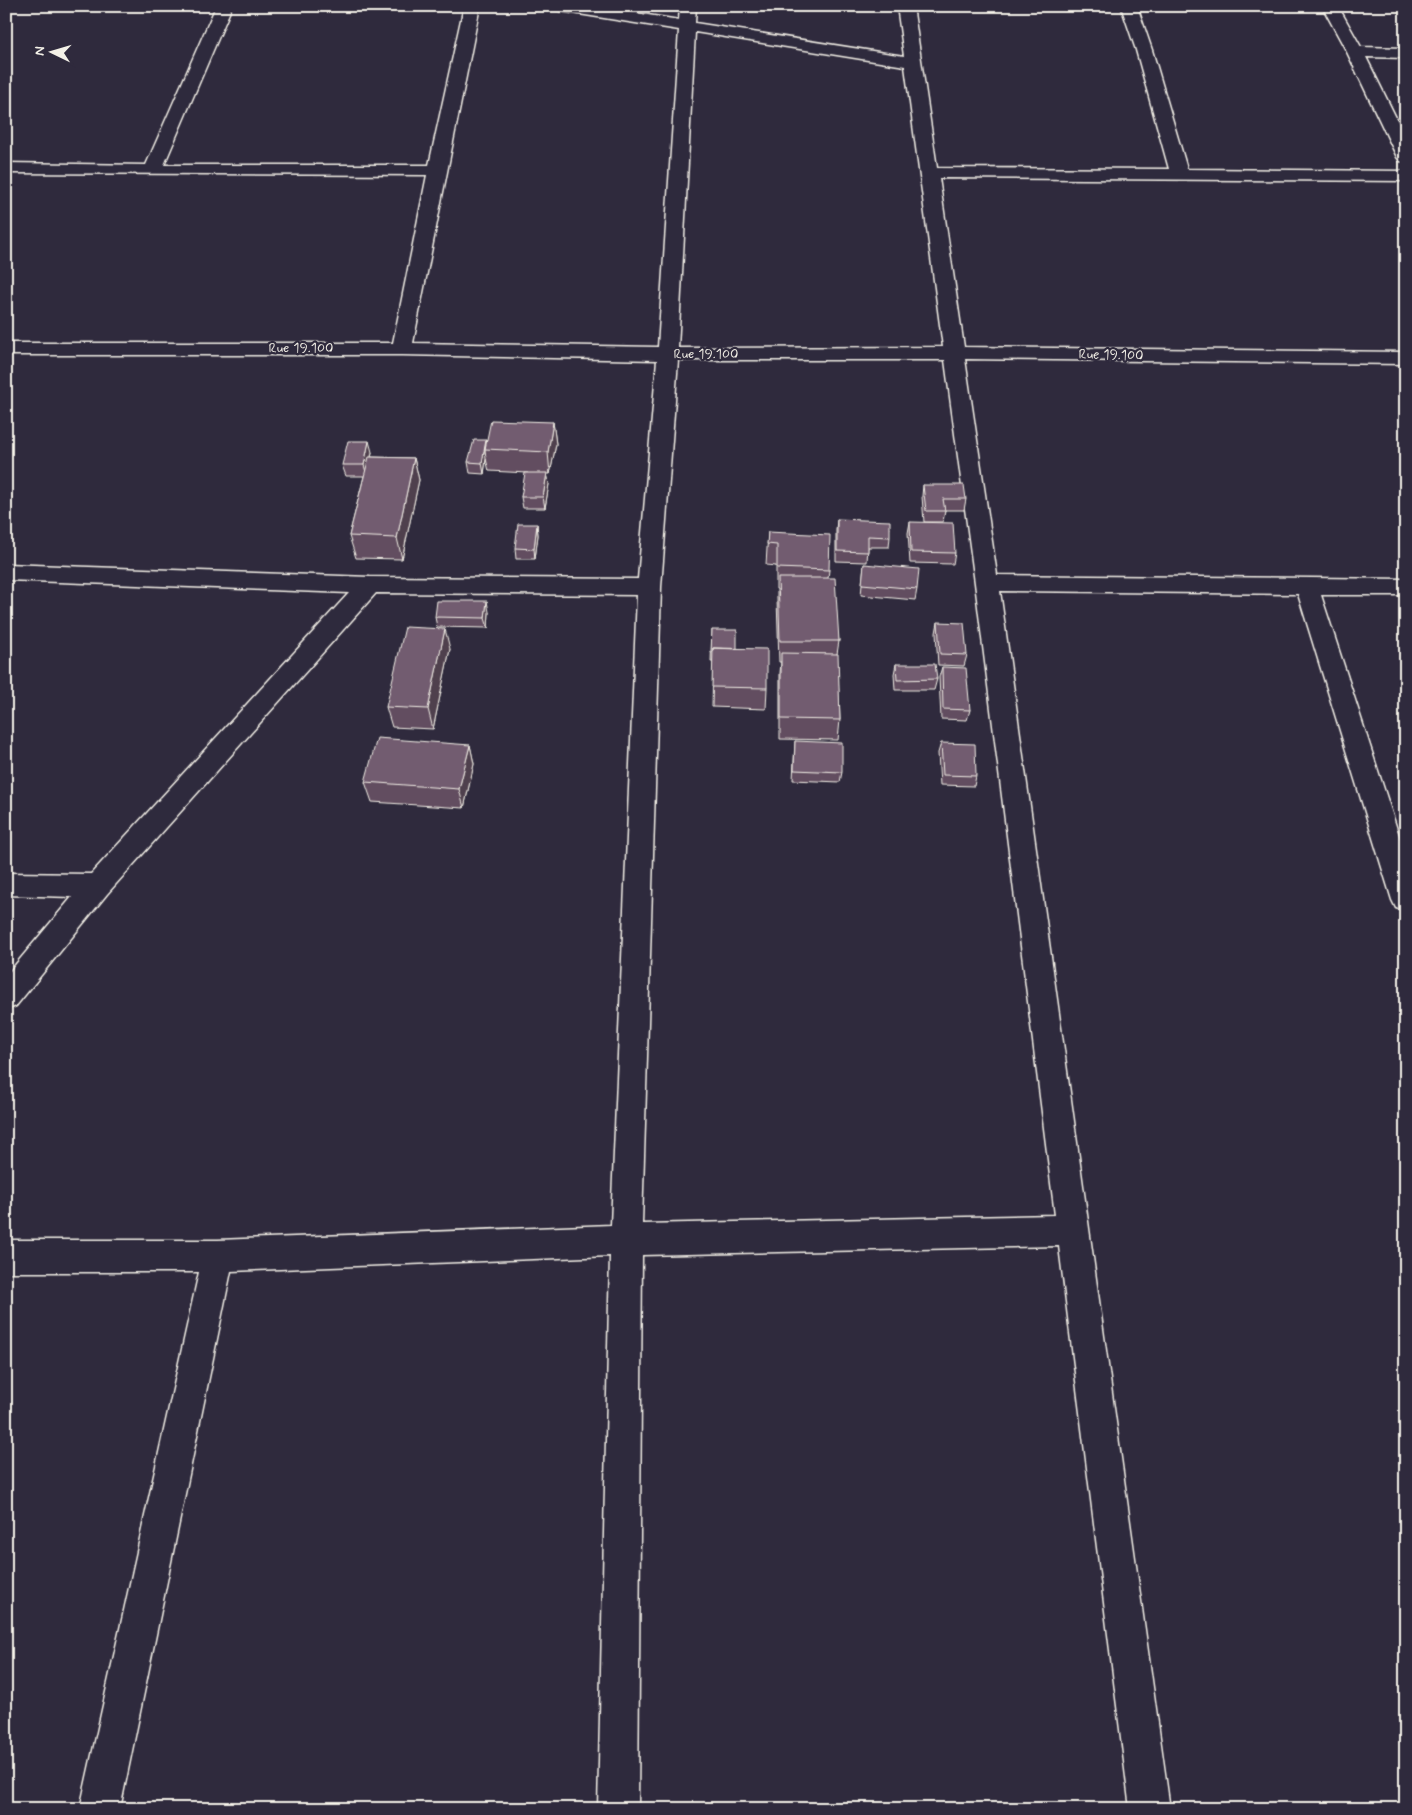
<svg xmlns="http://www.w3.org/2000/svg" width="1412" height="1815" viewBox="0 0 1412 1815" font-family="Mynerve,sans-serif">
	<rect width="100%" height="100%" fill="#2f2a3d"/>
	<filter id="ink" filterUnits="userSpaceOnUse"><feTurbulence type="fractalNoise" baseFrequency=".02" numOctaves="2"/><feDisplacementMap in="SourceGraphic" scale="10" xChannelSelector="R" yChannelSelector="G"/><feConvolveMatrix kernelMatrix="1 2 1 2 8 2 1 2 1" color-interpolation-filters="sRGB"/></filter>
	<g filter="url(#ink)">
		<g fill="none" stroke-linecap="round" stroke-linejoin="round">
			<defs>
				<path id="street" d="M216,6H232L164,165H429L464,6H480L413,343L658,347L679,30L560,11L554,9L552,6H592L679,20L680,6H696L695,23L904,56L897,6H913L937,168L1169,169L1136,50L1121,6H1137L1152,50L1187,169L1406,171V181L939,178L964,347L1406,352V364L965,359L997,575L1406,579V595H1321L1406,857V911L1396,908L1392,900L1298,594L1000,591L1170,1809H1130L1059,1246L642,1255L638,1809H598L610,1256L231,1271L120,1809H80L199,1272H6V1240H218L611,1225L637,595L376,593L107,894L16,1006L6,1010V976L72,897L6,895V873L91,874L349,593L6,580V564L370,577L638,579L657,360L402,355H6V343H393L427,175L6,173V163L146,165ZM695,32L905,66L943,347L678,348ZM678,360H945L975,583L1055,1215L642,1224L661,587Z
					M1322,6H1338L1361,47L1406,48V58L1366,57L1406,138V162L1400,161L1397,157L1347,52Z"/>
			</defs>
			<use href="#street" stroke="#f4f1e8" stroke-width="3"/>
			<use href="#street" fill="#2f2a3d" fill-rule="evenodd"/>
		</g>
		<path fill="#624e60" stroke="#f4f1e8" d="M553,422L556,444L550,474H547L549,484L545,508H523L521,497L528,473L489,471L486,459L484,474L470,473L468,462L486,440Z
			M372,452L371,457L414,458L419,480L402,559L356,558L349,536L364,476H346L342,465Z
			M923,485L966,499L964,510H945L943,522H924L922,496Z
			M837,519L890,537L889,547H868L867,562L836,561V530Z
			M910,522L955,553L953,564L910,563L908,533Z
			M537,524L538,535L535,559H516L515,548Z
			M768,532L829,570L828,578L839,641L837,654L840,720L838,740L780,739V673L781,662H779L777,599V589H776V566L766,565Z
			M864,564L917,589L915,600L861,595Z
			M489,612L488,628L437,627L435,617Z
			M938,622L967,655L964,666L938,665L936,633Z
			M712,630L737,649L767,688L766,709L712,707L713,662H711Z
			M450,649L433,729L392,727L386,707Z
			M896,664L937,679L934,690H895L894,674Z
			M942,667L970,710L967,720L941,719L939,677Z
			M795,741L842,772L840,782L793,780Z
			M941,743L976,776L974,786L940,785L938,753Z
			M470,745L474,764L464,808L372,802L365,782Z"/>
		<path fill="#50404e" stroke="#f4f1e8" d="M553,422L556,444L550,474L548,452Z
			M486,440L485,449L486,459L484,474L482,463Z
			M369,441L372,452L367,476L364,465Z
			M414,458L419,480L402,559L397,538Z
			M547,473L549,484L545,508L543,497Z
			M537,524L538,535L535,559L534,549Z
			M487,601L489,612L488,628L485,618Z
			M445,629L450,649L433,729L428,709Z
			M470,745L474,764L464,808L459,789Z"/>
		<path fill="#725b70" stroke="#f4f1e8" d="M491,420L553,422L548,452L485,449Z
			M474,440H486L482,463L468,462Z
			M348,441H369L364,465H342Z
			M369,457L414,458L397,538L349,536Z
			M525,473H547L543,497H521Z
			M923,485H964L966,499H943L945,511H926Z
			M837,519L890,521V537L868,536V552L837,551Z
			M910,522L953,523L955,553L911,552Z
			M518,524H537L534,549L515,548Z
			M768,532L830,535L829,570L777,568V545L767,544Z
			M864,564L919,569L917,589L862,584Z
			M778,578H835L839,641H780Z
			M437,601H487L485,618L435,617Z
			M938,622L964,623L967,655L940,654Z
			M405,627L445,629L428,709L386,707Z
			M712,630H737V649L713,648V652H711Z
			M713,648L767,649V688L712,687Z
			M781,653L838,654L840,720L781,719Z
			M896,664H935L937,679L897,680Z
			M942,667L966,668L970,710L943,709Z
			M377,738L470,745L459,789L365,782Z
			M795,741L842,743V772L794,770Z
			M941,743L975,744L976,776L943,775Z"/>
	</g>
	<g text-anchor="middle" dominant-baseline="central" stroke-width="4.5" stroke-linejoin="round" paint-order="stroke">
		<g font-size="14" fill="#f4f1e8" stroke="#2f2a3d">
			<text x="301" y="348">Rue 19.100</text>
			<text x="706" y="354">Rue 19.100</text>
			<text transform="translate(1111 355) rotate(1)">Rue 19.100</text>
		</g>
	</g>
	<rect width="1412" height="1815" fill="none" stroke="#2f2a3d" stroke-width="25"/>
	<rect x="12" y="12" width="1387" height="1790" fill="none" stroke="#f4f1e8" stroke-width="2" filter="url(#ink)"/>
	<g transform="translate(52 52) rotate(275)" stroke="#2f2a3d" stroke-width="4" paint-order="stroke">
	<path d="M0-4L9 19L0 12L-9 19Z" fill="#f4f1e8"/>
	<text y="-8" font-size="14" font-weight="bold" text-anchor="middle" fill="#f4f1e8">N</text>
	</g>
</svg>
